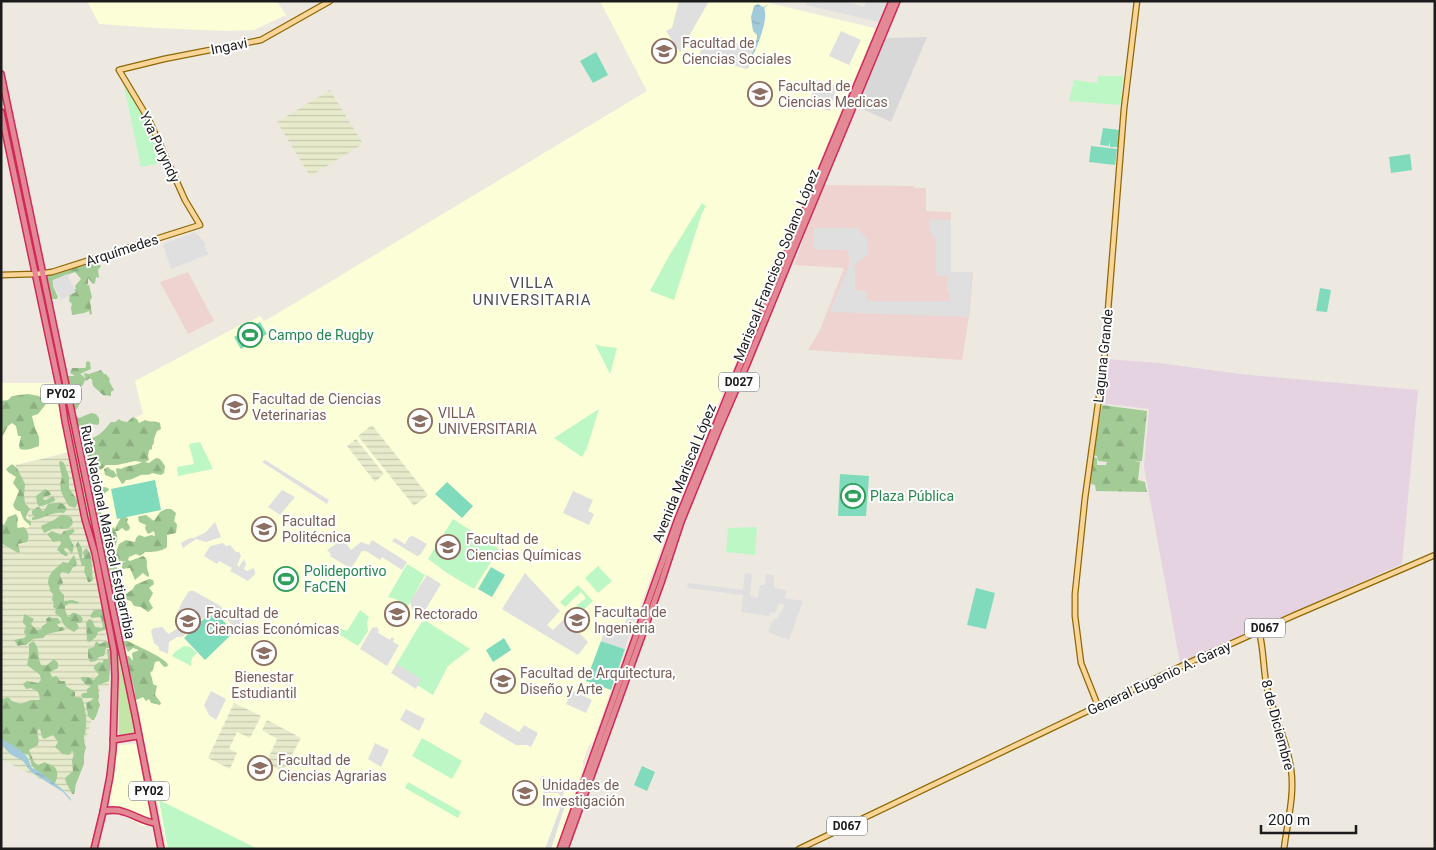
<svg xmlns="http://www.w3.org/2000/svg" width="1436" height="850" viewBox="0 0 1436 850" font-family="Roboto,sans-serif">
	<defs>
		<pattern id="farmland-rules" width="6" height="5" patternUnits="userSpaceOnUse" patternTransform="scale(1.25)"><rect width="6" height="5" fill="#e7ebcc"/><path d="M0 2.5h6" fill="none" stroke="#c6c9af"/></pattern>
		<pattern id="forest-firs" width="22" height="20" patternUnits="userSpaceOnUse" patternTransform="scale(1.25)"><rect width="22" height="20" fill="#a3cb96"/><path d="M5 1l3.5 6h-7zM16 11l3.5 6h-7z" fill="#8cae81"/></pattern>
		<pattern id="water-ripples" width="26" height="14" patternUnits="userSpaceOnUse" patternTransform="scale(1.25)"><rect width="26" height="14" fill="#a2cada"/><path d="M2 4q2-2 4 0t4 0M15 11q2-2 4 0t4 0" fill="none" stroke="#8badba"/></pattern>
	</defs>
	<rect width="100%" height="100%" fill="#ede9e1"/>
	<path fill="#d9d8d8" d="M927,37L891,122L856,106L885,38Z"/>
	<path fill="#eed3d0" d="M823,185L914,186L915,188H926V211L951,212V272H973L970,310L962,360L808,350L820,330L844,268L794,265Z
		M188,272L214,321L188,334L160,282Z"/>
	<path fill="#e6d3e1" d="M1106,359L1159,363L1240,374L1418,390L1402,564L1180,663L1144,467L1149,409L1099,403Z"/>
	<path fill="#fcfed8" d="M87,1H277L286,15L254,30L226,31L157,28L99,24Z
		M600,1H761L874,28L875,30L680,495L595,735L594,740L588,747L583,762V768L557,849H167L82,442L143,414L135,381L244,323L249,322L260,316L264,321L270,318L647,91Z
		M1,383H55L69,452L16,465L30,527L1,535Z
		M136,744L152,820L149,825L145,826H142L112,806L109,802L117,747L120,745Z"/>
	<path fill="url(#farmland-rules)" d="M330,90L363,144L310,176L277,122Z
		M372,425L428,495L414,506L358,436Z
		M356,439L384,474L375,482L347,446Z
		M69,453L105,618L109,688L101,687L70,794L1,759V535L30,527L16,465Z
		M234,703L261,716L250,738L237,732L229,749L237,753L230,769L208,758Z
		M267,720L301,738L283,772L266,763L277,739L262,730Z"/>
	<path fill="#c3e6a7" d="M41,279L80,464L83,486L98,549L136,735L119,739L118,659L116,641L97,550L89,521L81,486L66,403Z"/>
	<path fill="url(#forest-firs)" d="M95,260L101,266L98,270L99,278L96,277L95,283L93,284L88,278V284L86,285H89L92,297L90,301L92,314L90,315L89,311L84,313L72,315L71,308L72,304L69,301L70,293L76,289L75,286L81,279L75,272L53,280V286L58,297L57,299H49L45,277L48,274L62,272Z
		M87,361L90,362L91,369L80,374L82,375L85,378L84,373L89,374L101,370L104,374H106L110,379L109,381L114,390L111,392V396L103,395L93,386L92,380L90,378L86,381L85,380L83,385C79,389 75,387 74,394L72,395L75,394L77,399L81,398L82,399L77,409L73,412L67,408L72,395L63,388L61,379L68,376H75L70,373L72,368H85L86,367V363Z
		M28,394L39,396L46,404L38,414L32,416L35,428L39,437V446C33,448 27,451 20,449L19,446L21,436H18L16,426L12,423L8,426L1,439V401L8,400L12,396Z
		M1102,405L1147,411L1142,461L1134,462H1140L1138,480L1145,482L1147,492L1096,491L1095,485L1091,484L1089,479L1092,457L1097,458V465H1106L1107,462L1098,461L1097,456L1093,455Z
		M91,413L96,414L99,418V424L97,425L92,424L83,428V430L77,431L76,427L78,425L75,416L79,418Z
		M133,417L137,419L139,423L145,420C150,423 155,420 160,423L161,429L157,431C156,434 153,439 154,443L152,446V449L149,450L148,456L149,460L145,462L149,463L156,458L160,459L165,466L164,473L161,475L152,473C148,476 146,474 141,475C135,477 133,480 126,480L124,483L122,484L117,476L113,478L105,475L104,469L108,467L111,470L114,471L117,476L116,470L117,468L121,469C127,465 136,466 142,462L135,461L117,465H106L102,469L98,470L100,478L94,482L96,488L94,492L96,494L98,488L101,489L104,487L108,488L109,490L105,493L98,495L99,503L98,505L102,515L98,519L96,518L90,495L93,493L90,494L85,488V465L87,464L89,462L87,453L83,444L82,440C85,439 88,438 91,438C100,436 106,428 111,422H115L119,419L122,421L127,422Z
		M61,461L64,463L69,477V488L77,500V505L75,508L69,506C64,498 57,488 62,478L59,462Z
		M12,464L17,468L25,484L24,496L25,503L30,509L27,514L26,518L31,522V526L24,520L20,511H18L15,509L13,505L19,491L13,483L16,477L8,472L6,469Z
		M45,489L50,492L51,495L43,497L44,500H46L53,496L55,499V501C50,502 43,507 39,506L42,511H44L48,504C56,503 63,500 67,509L64,513C51,511 45,519 32,520V518L35,516L32,514V511L39,506L37,503L36,496Z
		M166,509H171L176,513L174,521L177,524L176,533L167,535V547C161,552 151,552 145,552L140,556L136,554L129,557L128,560L130,561L143,556C149,560 146,562 147,567C147,570 149,572 149,576L148,577L143,573L135,580L130,568L122,569V563L126,561L119,562L118,557L115,555L119,544L126,540L135,542L136,538L139,535L145,537L151,535L155,536L154,531L148,534L145,528L146,525L139,522L138,517L140,516L146,515L154,521L160,512Z
		M16,514L18,518L17,526L18,528L24,527C28,531 30,537 27,542L18,544L20,552L18,553L1,543V524L4,525L8,517Z
		M61,515H65L71,517L73,523C68,533 61,526 52,529C50,530 47,532 44,533L41,526L54,520Z
		M121,517H126L128,519L127,522L130,527L129,530L126,531L122,528L118,531H115C120,538 116,545 112,552L108,551L106,542L100,545L104,547L105,553L112,556V567H116L122,572L119,580L116,581V585L112,588L109,587L108,582L110,579L106,572L109,569H106L99,563L100,559L97,557L99,554L97,549L99,546L96,545L98,541L95,540L97,530L104,525L111,529L114,527L115,530C116,525 119,522 121,517Z
		M73,529L75,531L69,536C73,547 75,543 72,554L67,548H65L64,550L68,554L67,556H65L57,550L61,543L60,541L53,542L47,534L52,531L61,535L64,531Z
		M78,541L82,549V558H84L83,552L86,548C94,555 91,569 93,580L90,582H88L84,571L85,566H82L81,563L76,545Z
		M74,555L77,563L76,566L73,567L69,574L63,572L61,573L60,575L63,583L59,587L60,591L64,595V601L72,600L79,602L78,604L70,603L65,606V610L68,617H69L72,613C76,612 81,616 83,619L81,623H77L79,628L74,632C67,628 63,626 61,618L55,613L56,609L53,607L54,603L52,600L53,594L50,591C50,588 49,586 48,583C48,573 56,568 63,562L68,563Z
		M149,579L153,580L154,584L149,588L153,593L149,601L153,608L148,612L141,607L134,606L131,601L127,600L125,597L126,594L133,589L135,585Z
		M102,609L104,611V614L107,617L106,623L107,629L98,632L96,637L90,642L87,641L86,623L89,619L92,620L95,627L102,628L103,626L101,618L99,617L92,618L90,616L94,610Z
		M24,614L34,619L31,624L37,630L42,629V626L47,623L46,619L49,617L53,618H58L61,623L57,624L59,627H63L65,630L47,634L43,638L33,639L26,645H22L18,646L14,640L24,638L26,636L24,632L26,626L23,623Z
		M126,640C140,648 156,653 167,663L168,666L164,667L159,661L155,662L153,670L150,673L152,678L153,684L157,686L155,695L161,703L160,705L151,703L149,699L146,701L143,697L136,700C134,696 135,692 134,688C131,677 128,666 126,656H129L133,661L132,653L139,650L133,648L128,652L123,642Z
		M33,641C40,647 37,656 41,665L46,666L54,659L58,663V668L50,672L52,677L57,676L60,681H65L66,686L75,692V697L82,698C85,708 87,717 86,727C85,737 82,737 86,747L84,755V764L76,784L74,794H72L65,780L66,777L73,771L72,761L74,753L72,751L69,755L63,754L55,747L58,742L53,735L44,739L42,737L40,729L38,730C36,735 40,738 38,745L29,750L34,762L38,765L45,762C47,764 50,764 53,766C60,770 57,780 54,785L35,773L36,770L32,766L29,755L21,753L1,739V697L3,699L8,697L12,701L21,704L31,700H39L40,698L38,692L31,688L26,689L23,684L27,681L38,683L41,680L40,675L27,665L29,655V644Z
		M96,641L100,644L106,641L109,642L111,644L109,648H106L104,656L99,657L96,661L90,662L88,657V649L94,647Z
		M107,649H110L111,657L109,681L98,685L99,698L98,700L100,705C98,710 97,715 94,720H92L88,716L86,703L92,700L93,698H83L81,695L83,693H87V689L91,686L86,685L81,679V677H88L94,680L99,674L94,669V666L99,662L102,663L104,659H108Z"/>
	<path fill="#bdf7c5" d="M1098,76H1123L1121,105L1069,101L1074,80L1097,83Z
		M123,81L148,124L166,162L141,167Z
		M702,203L706,206L702,213L674,300L650,291L669,256Z
		M595,344L600,346L617,348L610,374Z
		M599,409L587,448L582,457L554,438Z
		M200,442L213,469L178,476L177,467L194,464L189,444Z
		M453,519L499,549L474,589L447,573L428,559Z
		M757,527L755,555L726,552L728,528Z
		M407,564L425,575L408,606L395,599L388,597Z
		M598,566L612,581L598,593L585,578Z
		M578,585L593,601L575,618L570,613L574,615L579,611L575,607L586,598L581,592L565,607L560,602Z
		M360,610L369,617L367,622L368,631L358,646L337,633L340,628L347,631Z
		M426,621L470,649L448,666L433,695L393,670L419,626L422,622Z
		M184,646L190,647L197,653L192,658L191,666L172,656L176,651Z
		M422,738L462,761L452,779L412,756Z
		M408,782L461,812L458,818L405,788Z
		M159,800L258,849H168Z"/>
	<path fill="#80dabc" d="M596,52L608,75L593,83L580,61Z
		M1103,128L1120,130L1118,147H1110V140L1109,146L1100,145Z
		M1091,146L1117,149L1115,165L1089,162Z
		M1410,154L1412,170L1391,173L1389,157Z
		M1320,288L1331,290L1327,312L1316,311Z
		M260,322L267,334L241,349L234,337Z
		M840,474L869,476L866,516H838Z
		M155,480L161,510L117,519L111,489Z
		M447,482L473,506L462,518L435,494Z
		M491,567L505,575L492,597L478,589Z
		M976,588L995,593L986,629L967,625Z
		M213,610L234,632L205,660L184,638Z
		M504,638L511,650L493,662L486,650Z
		M601,641L625,649L611,690L586,681Z
		M642,766L655,772L647,791L634,785Z"/>
	<path fill="#dfdfdf" d="M679,1H709L680,52L666,31L672,28Z
		M807,1H845L864,7L866,1H888L879,22L806,5Z
		M841,31L861,40L849,65L829,56Z
		M720,37L753,49L747,69L699,56L701,50Z
		M816,80L837,86L830,111L809,105Z
		M929,219L951,220V272H972L969,317L830,312L849,265V256L847,250L813,249L814,228H855L859,230L867,239L868,254L855,265V290L866,291L867,301H949V293L947,292L948,276H937V273L936,272V238L932,237V231H929Z
		M195,232L205,243V248L209,254L171,269L163,244Z
		M67,274L76,292L61,300L52,281Z
		M265,460L329,500L327,504L262,462Z
		M282,490L295,497L280,515L268,507Z
		M573,491L593,500L588,511L594,514L589,525L563,513Z
		M215,522L221,537L206,542L196,539L183,548L181,543L190,538H194L206,532Z
		M413,536L427,544L420,555L417,556L392,541L395,538L405,544L409,537Z
		M343,539L351,550L361,542L369,545L372,540L407,562L402,570L382,557L380,560L366,551H362L351,569L330,556L331,554L327,550Z
		M223,543L226,546L230,545L236,552H239L241,556L237,565L239,567L244,559L246,564L244,569L247,571L254,568L255,574L248,581L230,571L232,568L219,561L217,564L204,556L210,546Z
		M525,573L560,611L547,625L553,630L565,618L588,642L578,655L502,609Z
		M745,573L752,574L750,596L758,598L760,585H765L766,574L774,575V588L786,590L785,598L803,601L789,640L770,633L768,630L774,619H777L785,605L779,603L775,613L771,612L769,616L741,612L743,595L687,588L688,583L743,590Z
		M427,575L441,584L424,612L417,613L412,609L410,601Z
		M189,591H194L219,605L229,615L234,610L246,624L238,631L224,616L214,609L182,637H177L169,642L168,654L159,650V647L154,643L151,631L154,628L163,627L165,631L169,634L178,628L177,613L182,602Z
		M635,609L638,611L625,649L601,641L605,629L623,636V634L621,633L629,612L633,613Z
		M377,627L379,631L377,632L380,634L390,640L392,637L394,639L393,642L399,645L387,666L360,649L372,628Z
		M397,664L421,679L416,689L391,673Z
		M572,690L592,700L586,713L566,704Z
		M211,691L226,699L216,720L209,715L204,705Z
		M406,709L425,719L419,731L400,720Z
		M485,712L519,732L524,725L538,733L531,747L527,745H516L479,723Z
		M375,743L389,750L381,767L368,759Z
		M542,776L565,788L563,794L564,809L551,849H545L561,806L560,795L558,793H544L543,786L540,779Z"/>
	<path fill="url(#water-ripples)" d="M758,4L763,7L769,4L764,8C770,21 753,54 748,68L747,69L757,38V35L753,31L751,17L754,6Z
		M1,738C10,744 21,749 27,757C29,760 30,765 32,768L37,770L62,789L71,799V801L63,792L31,772L23,761L10,754L1,744Z"/>
	<g fill="none" stroke-linecap="round" stroke-linejoin="round">
		<defs>
			<path id="major" d="M1,275L36,274L52,272L200,225L185,200L149,120L119,70L164,59L261,40L330,1
				M1259,631C1264,650 1263,669 1267,688C1274,715 1287,741 1291,769C1295,795 1287,823 1284,849
				M1098,706L1081,663L1075,616V594L1085,498L1104,361L1124,109L1137,1
				M799,849L1186,664L1295,615L1435,555"/>
			<path id="highway" d="M1,74L135,715L161,849
				M1,112L61,395L65,421L85,519L95,553L114,651L115,677L113,749L110,776L103,812L94,849
				M113,740L138,736
				M103,811C110,810 117,809 124,812C135,815 144,822 155,823
				M560,849L677,521L741,363L892,1
				M565,849L661,583L681,522L718,431L747,364L794,249L897,1"/>
		</defs>
		<use href="#major" stroke="#8e6804" stroke-width="7"/>
		<use href="#highway" stroke="#d02858" stroke-width="8"/>
		<use href="#major" stroke="#f9d59a" stroke-width="4.5"/>
		<use href="#highway" stroke="#e38995" stroke-width="5"/>
	</g>
	<defs>
		<symbol id="university-ring" viewBox="-11 -11 22 22"><circle r="9.5" fill="#fff" stroke="#8d6e63" stroke-width="1.5"/><path d="M0-5L7-2L0 1L-7-2ZM-4 1L0 2.5L4 1V4Q0 6-4 4Z" fill="#8d6e63"/></symbol>
		<symbol id="stadium-ring" viewBox="-11 -11 22 22"><circle r="9.5" fill="#fff" stroke="#2e9e5b" stroke-width="1.5"/><path d="M0-5a6.5 5 0 1 0 0 10a6.5 5 0 1 0 0-10ZM-3.5-1.8h7v3.6h-7Z" fill="#2e9e5b"/></symbol>
	</defs>
	<g fill-rule="evenodd">
		<use href="#university-ring" x="650" y="37" width="28" height="28"/>
		<use href="#university-ring" x="746" y="80" width="28" height="28"/>
		<use href="#stadium-ring" x="236" y="321" width="28" height="28"/>
		<use href="#university-ring" x="221" y="393" width="28" height="28"/>
		<use href="#university-ring" x="406" y="407" width="28" height="28"/>
		<use href="#stadium-ring" x="839" y="482" width="28" height="28"/>
		<use href="#university-ring" x="250" y="515" width="28" height="28"/>
		<use href="#university-ring" x="434" y="533" width="28" height="28"/>
		<use href="#stadium-ring" x="272" y="565" width="28" height="28"/>
		<use href="#university-ring" x="383" y="600" width="28" height="28"/>
		<use href="#university-ring" x="563" y="606" width="28" height="28"/>
		<use href="#university-ring" x="174" y="607" width="28" height="28"/>
		<use href="#university-ring" x="250" y="639" width="28" height="28"/>
		<use href="#university-ring" x="489" y="667" width="28" height="28"/>
		<use href="#university-ring" x="246" y="754" width="28" height="28"/>
		<use href="#university-ring" x="511" y="779" width="28" height="28"/>
	</g>
	<g text-anchor="middle" dominant-baseline="central" stroke-width="4" stroke-linejoin="round" paint-order="stroke">
		<g fill="#fff" stroke="#5f5f5f" stroke-width="1">
			<rect x="719" y="372.5" width="40" height="19" rx="4"/>
			<rect x="41" y="384.5" width="40" height="19" rx="4"/>
			<rect x="1245" y="618.5" width="40" height="19" rx="4"/>
			<rect x="129" y="781.5" width="40" height="19" rx="4"/>
			<rect x="827" y="816.5" width="40" height="19" rx="4"/>
		</g>
		<g font-size="12" font-weight="bold" fill="#1b1b1b">
			<text x="739" y="382">D027</text>
			<text x="61" y="394">PY02</text>
			<text x="1265" y="628">D067</text>
			<text x="149" y="791">PY02</text>
			<text x="847" y="826">D067</text>
		</g>
		<g font-size="14" fill="#785e54" stroke="#fff" text-anchor="start">
			<text x="682" y="43">Facultad de<tspan x="682" dy="16">Ciencias Sociales</tspan></text>
			<text x="778" y="86">Facultad de<tspan x="778" dy="16">Ciencias Medicas</tspan></text>
			<text x="252" y="399">Facultad de Ciencias<tspan x="252" dy="16">Veterinarias</tspan></text>
			<text x="438" y="413">VILLA<tspan x="438" dy="16">UNIVERSITARIA</tspan></text>
			<text x="282" y="521">Facultad<tspan x="282" dy="16">Politécnica</tspan></text>
			<text x="466" y="539">Facultad de<tspan x="466" dy="16">Ciencias Químicas</tspan></text>
			<text x="594" y="612">Facultad de<tspan x="594" dy="16">Ingenieria</tspan></text>
			<text x="206" y="613">Facultad de<tspan x="206" dy="16">Ciencias Económicas</tspan></text>
			<text x="414" y="614">Rectorado</text>
			<text x="520" y="673">Facultad de Arquitectura,<tspan x="520" dy="16">Diseño y Arte</tspan></text>
			<text x="264" y="677" text-anchor="middle">Bienestar<tspan x="264" dy="16">Estudiantil</tspan></text>
			<text x="278" y="760">Facultad de<tspan x="278" dy="16">Ciencias Agrarias</tspan></text>
			<text x="542" y="785">Unidades de<tspan x="542" dy="16">Investigación</tspan></text>
		</g>
		<g font-size="14" fill="#1b1b1b" stroke="#fff">
			<text transform="translate(229 46) rotate(-11)">Ingavi</text>
			<text transform="translate(160 147) rotate(65)">Yva Puryndy</text>
			<text transform="translate(122 250) rotate(-18)">Arquímedes</text>
			<text transform="translate(776 265) rotate(-68)">Mariscal Francisco Solano López</text>
			<text transform="translate(1103 356) rotate(-84)">Laguna Grande</text>
			<text transform="translate(684 473) rotate(-68)">Avenida Mariscal López</text>
			<text transform="translate(108 532) rotate(78)">Ruta Nacional Mariscal Estigarribia</text>
			<text transform="translate(1159 678) rotate(-25)">General Eugenio A. Garay</text>
			<text transform="translate(1278 725) rotate(75)">8 de Diciembre</text>
		</g>
		<g font-size="14" fill="#27864d" stroke="#fff" text-anchor="start">
			<text x="268" y="335">Campo de Rugby</text>
			<text x="870" y="496">Plaza Pública</text>
			<text x="304" y="571">Polideportivo<tspan x="304" dy="16">FaCEN</tspan></text>
		</g>
		<g font-size="15" letter-spacing="1" fill="#4e4e4e" stroke="#fff">
			<text x="532" y="283">VILLA<tspan x="532" dy="17">UNIVERSITARIA</tspan></text>
		</g>
	</g>
	<rect width="1436" height="850" fill="none" stroke="#1b1b1b" stroke-width="5"/>
	<path d="M1261 825v8h95v-8" fill="none" stroke="#1b1b1b" stroke-width="2.5"/>
	<text x="1268" y="825" font-size="15" fill="#1b1b1b" stroke="#ffffff" stroke-width="4" paint-order="stroke">200 m</text>
</svg>
